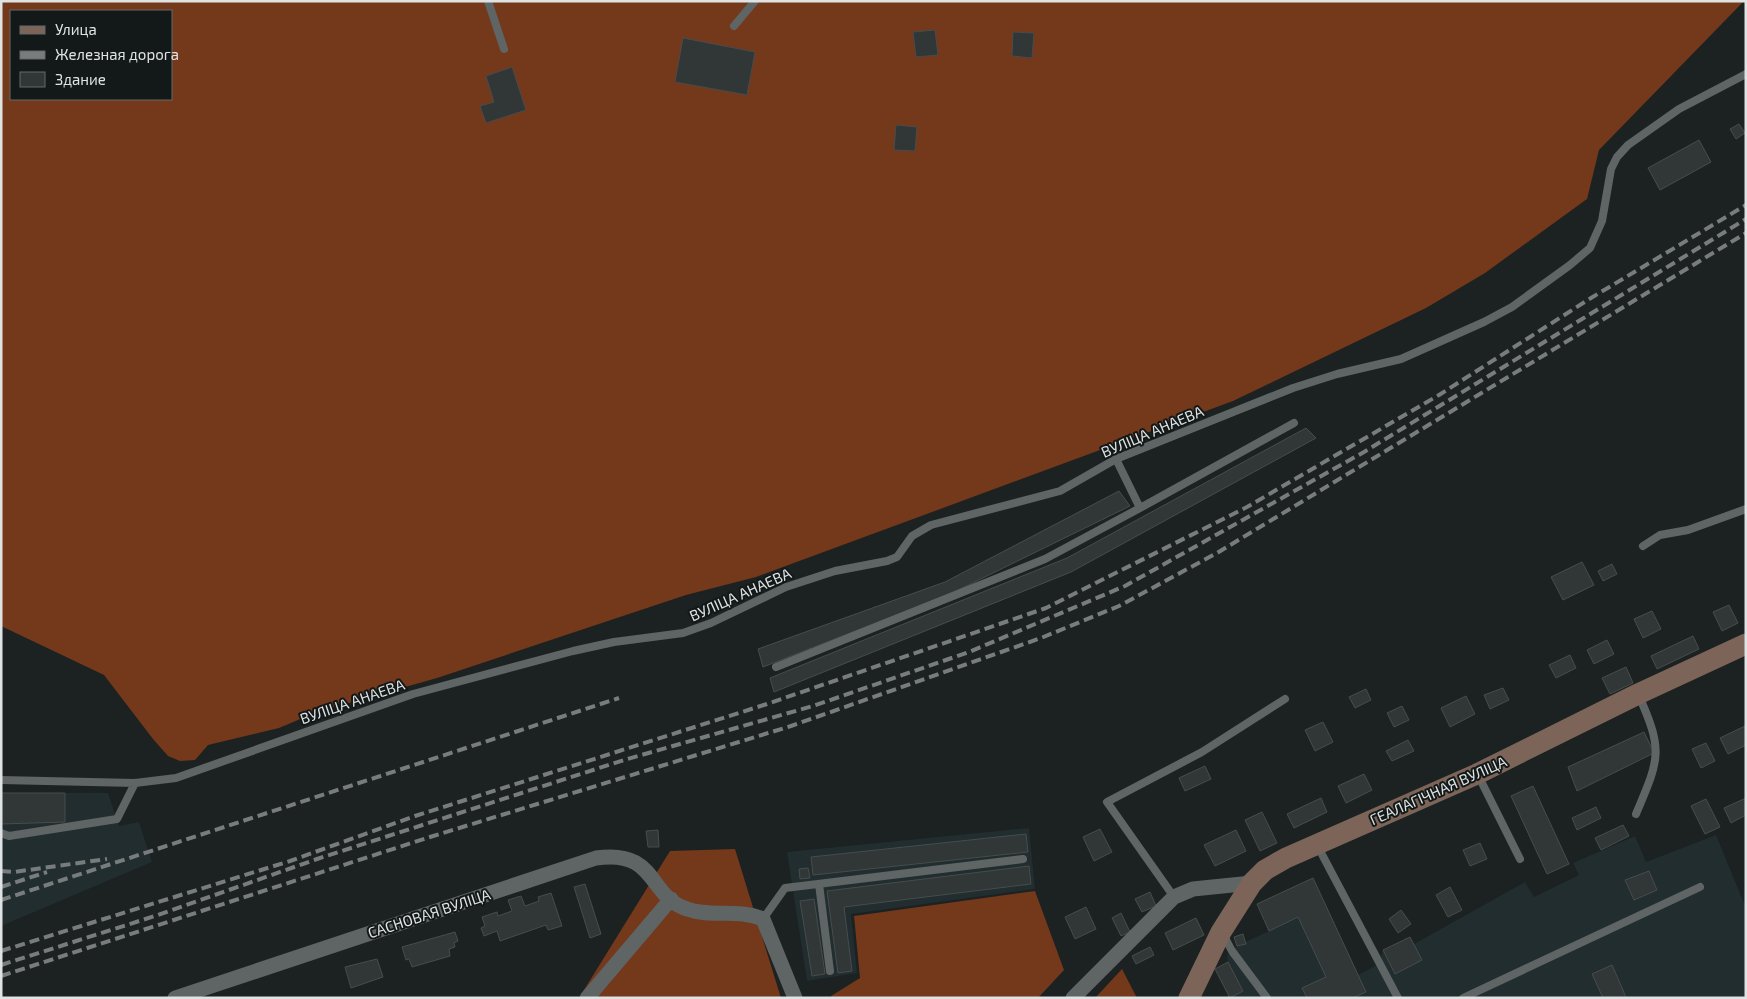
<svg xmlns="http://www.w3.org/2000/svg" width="1747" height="999" viewBox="0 0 1747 999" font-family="'Exo 2',sans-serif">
	<rect width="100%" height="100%" fill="#1c2122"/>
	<path fill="#212d2f" d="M1,793H108L119,826L139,822L152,862L1,926Z
		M1029,828L1035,889L851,914L857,973L807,981L787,852Z
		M1716,835L1746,908V998H1230L1215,969L1228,962L1227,956L1237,946L1269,931L1257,904L1313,878L1358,975L1379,964L1383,950L1410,937L1414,944L1525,882L1534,897L1579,875L1573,863L1635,836L1646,862Z"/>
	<path fill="#74381b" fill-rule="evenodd" d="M1,1H1744L1599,150L1587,199L1485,273L1426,308L1233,401L756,577L686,595L437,678L317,712L279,728L208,745L195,760L180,761L168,756L153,739L104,675L1,626ZM11,11H171V99H11Z
		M735,849L781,998H579L670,851Z
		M1035,891L1064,970L1038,998H832L831,996L860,978L854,916Z
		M1122,969L1137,998H1095Z"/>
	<path fill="#313637" stroke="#474c4d" d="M935,30L938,55L916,57L913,32Z
		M1013,32L1034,33L1032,58L1012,56Z
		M683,38L755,52L747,95L675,82Z
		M512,67L526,110L486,123L480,106L494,102L486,76Z
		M1739,124L1745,133L1736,139L1730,129Z
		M896,125L917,127L915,151L894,150Z
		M1699,140L1711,162L1660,190L1648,168Z
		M1306,428L1316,438L1071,572L774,692L770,678L1067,558Z
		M1119,491L1130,506L950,594L763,667L758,649L945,582Z
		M1582,562L1594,585L1563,600L1551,577Z
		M1612,564L1617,574L1603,581L1598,571Z
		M1729,605L1738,623L1722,631L1713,612Z
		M1652,611L1661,629L1643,638L1634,619Z
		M1693,636L1699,649L1657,669L1651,656Z
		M1607,640L1614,654L1594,664L1587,650Z
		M1570,655L1576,668L1556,678L1549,665Z
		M1626,667L1633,683L1610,694L1602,678Z
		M1503,688L1509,700L1490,709L1484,695Z
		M1366,689L1371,700L1355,708L1349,697Z
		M1466,696L1475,714L1450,727L1441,708Z
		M1402,706L1409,720L1394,727L1387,713Z
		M1323,722L1333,742L1315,751L1305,730Z
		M1745,726L1746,745L1728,754L1720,738Z
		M1644,732L1654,753L1577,791L1568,767Z
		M1408,740L1414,751L1392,761L1386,751Z
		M1706,743L1715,761L1701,768L1692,749Z
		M1205,766L1211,779L1185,791L1179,778Z
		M1364,774L1372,790L1346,803L1338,786Z
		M1533,786L1569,864L1547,874L1511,796Z
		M1,793H65V822L1,824Z
		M1321,798L1327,812L1294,828L1287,814Z
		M1746,798V815L1731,823L1724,808Z
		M1706,799L1720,827L1705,834L1691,806Z
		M1596,807L1601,818L1577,830L1572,818Z
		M1262,812L1277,843L1260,851L1245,820Z
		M1623,825L1629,836L1601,850L1595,838Z
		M1100,829L1112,852L1094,861L1083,837Z
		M658,830L659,847H648L646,831Z
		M1236,830L1246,851L1215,866L1204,845Z
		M1026,834L1028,852L813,875L811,857Z
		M1480,843L1487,859L1470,866L1463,850Z
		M1029,866L1031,884L844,907L852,971L838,973L827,891Z
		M808,868L810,878L800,879L799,869Z
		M1649,871L1657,890L1634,900L1625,880Z
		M1313,878L1366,992L1352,998H1307L1302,988L1326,977L1298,917L1269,931L1257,904Z
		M585,884L601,934L590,938L574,887Z
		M1450,887L1462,910L1448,917L1436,895Z
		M1150,892L1156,906L1142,912L1135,899Z
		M551,893L562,926L548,930L546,925L500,941L497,931L484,936L481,928L485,926L482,917L497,912L498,916L512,911L508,900L521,896L525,906L539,901L538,897Z
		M814,899L825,974L812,976L800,901Z
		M1086,907L1096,929L1075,939L1065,917Z
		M1401,910L1411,924L1398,933L1389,919Z
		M1121,913L1130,932L1121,936L1112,918Z
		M1196,918L1204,935L1173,950L1165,933Z
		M455,932L458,941L454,943L455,947L449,949L450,956L412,967L409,959L406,960L402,947Z
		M1243,934L1246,944L1237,946L1234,937Z
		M1410,937L1422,960L1395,974L1383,950Z
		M1150,947L1154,955L1136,964L1132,956Z
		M377,959L383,977L351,988L345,967Z
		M1228,962L1243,991L1230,998L1215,969Z
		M1612,965L1623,990L1626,998H1603L1592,974Z"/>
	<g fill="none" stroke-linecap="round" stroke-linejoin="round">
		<path stroke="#5f6465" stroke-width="8" d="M488,1L504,49
			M734,26L755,1
			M1140,508L1294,423
			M1643,546L1660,535L1688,530L1746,509
			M776,667L1045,559L1140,508L1116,459
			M1478,775L1520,859
			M1,780L135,783L176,778L413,694L573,651L614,642L683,633L711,623L786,587L835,571L887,561L897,557L912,536L931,525L1060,491L1116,459L1293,388L1337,374L1401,359L1484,322L1512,307L1570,265L1590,248L1602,221L1611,169L1617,157L1628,145L1679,109L1746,74
			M1636,814C1659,759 1664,752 1639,696
			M1,833L9,836L117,819L135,783
			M1317,845L1398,998
			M819,884L830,971
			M1174,897L1107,802L1202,752L1285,699
			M763,919L785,888L1023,859
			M1223,934L1232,951L1267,998
			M1463,998L1700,887"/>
		<path stroke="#5f6465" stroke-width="15" d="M175,998L596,858C658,849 647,896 687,909C712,918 738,908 763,919L795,998
			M587,998L671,899
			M1073,998L1174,897L1193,889L1252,883"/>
		<path stroke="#7c6558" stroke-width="21" d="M1189,998L1221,932L1252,883L1265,870L1286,858L1477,774L1638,694L1746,644"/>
		<path stroke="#787c7d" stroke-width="4" stroke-dasharray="10 5" stroke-linecap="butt" d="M1,871L14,872L107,859
			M1,887L47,872
			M1,900L619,698
			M1,951L290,861L415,816L767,704L1046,608L1247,507L1439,395L1591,298L1746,205
			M1,965L158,915L317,859L624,760L813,706L969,652L1125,586L1364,452L1746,219
			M1,976L430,837L791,726L1041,638L1119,606L1217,553L1746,233"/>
	</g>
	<g text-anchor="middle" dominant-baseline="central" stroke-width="4" stroke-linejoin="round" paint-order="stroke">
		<g font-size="15" fill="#dfe3e3" stroke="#131819">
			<text transform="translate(1152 431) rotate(-23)">ВУЛІЦА АНАЕВА</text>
			<text transform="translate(740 594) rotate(-24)">ВУЛІЦА АНАЕВА</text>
			<text transform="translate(352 701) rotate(-19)">ВУЛІЦА АНАЕВА</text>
			<text transform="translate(1438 790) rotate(-24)">ГЕАЛАГІЧНАЯ ВУЛІЦА</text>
			<text transform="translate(429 913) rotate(-18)">САСНОВАЯ ВУЛІЦА</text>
		</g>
	</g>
	<rect width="1747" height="999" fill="none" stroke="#dfe3e3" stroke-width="5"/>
	<rect x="10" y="10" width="162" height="90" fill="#131819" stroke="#65696a"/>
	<rect x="20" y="26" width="25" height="8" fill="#7c6558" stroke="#65696a"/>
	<text x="55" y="35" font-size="15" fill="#dfe3e3">Улица</text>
	<rect x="20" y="51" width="25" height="8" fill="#787c7d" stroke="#65696a"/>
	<text x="55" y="60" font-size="15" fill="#dfe3e3">Железная дорога</text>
	<rect x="20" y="72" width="25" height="15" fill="#313637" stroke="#65696a"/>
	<text x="55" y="85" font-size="15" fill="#dfe3e3">Здание</text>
</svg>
